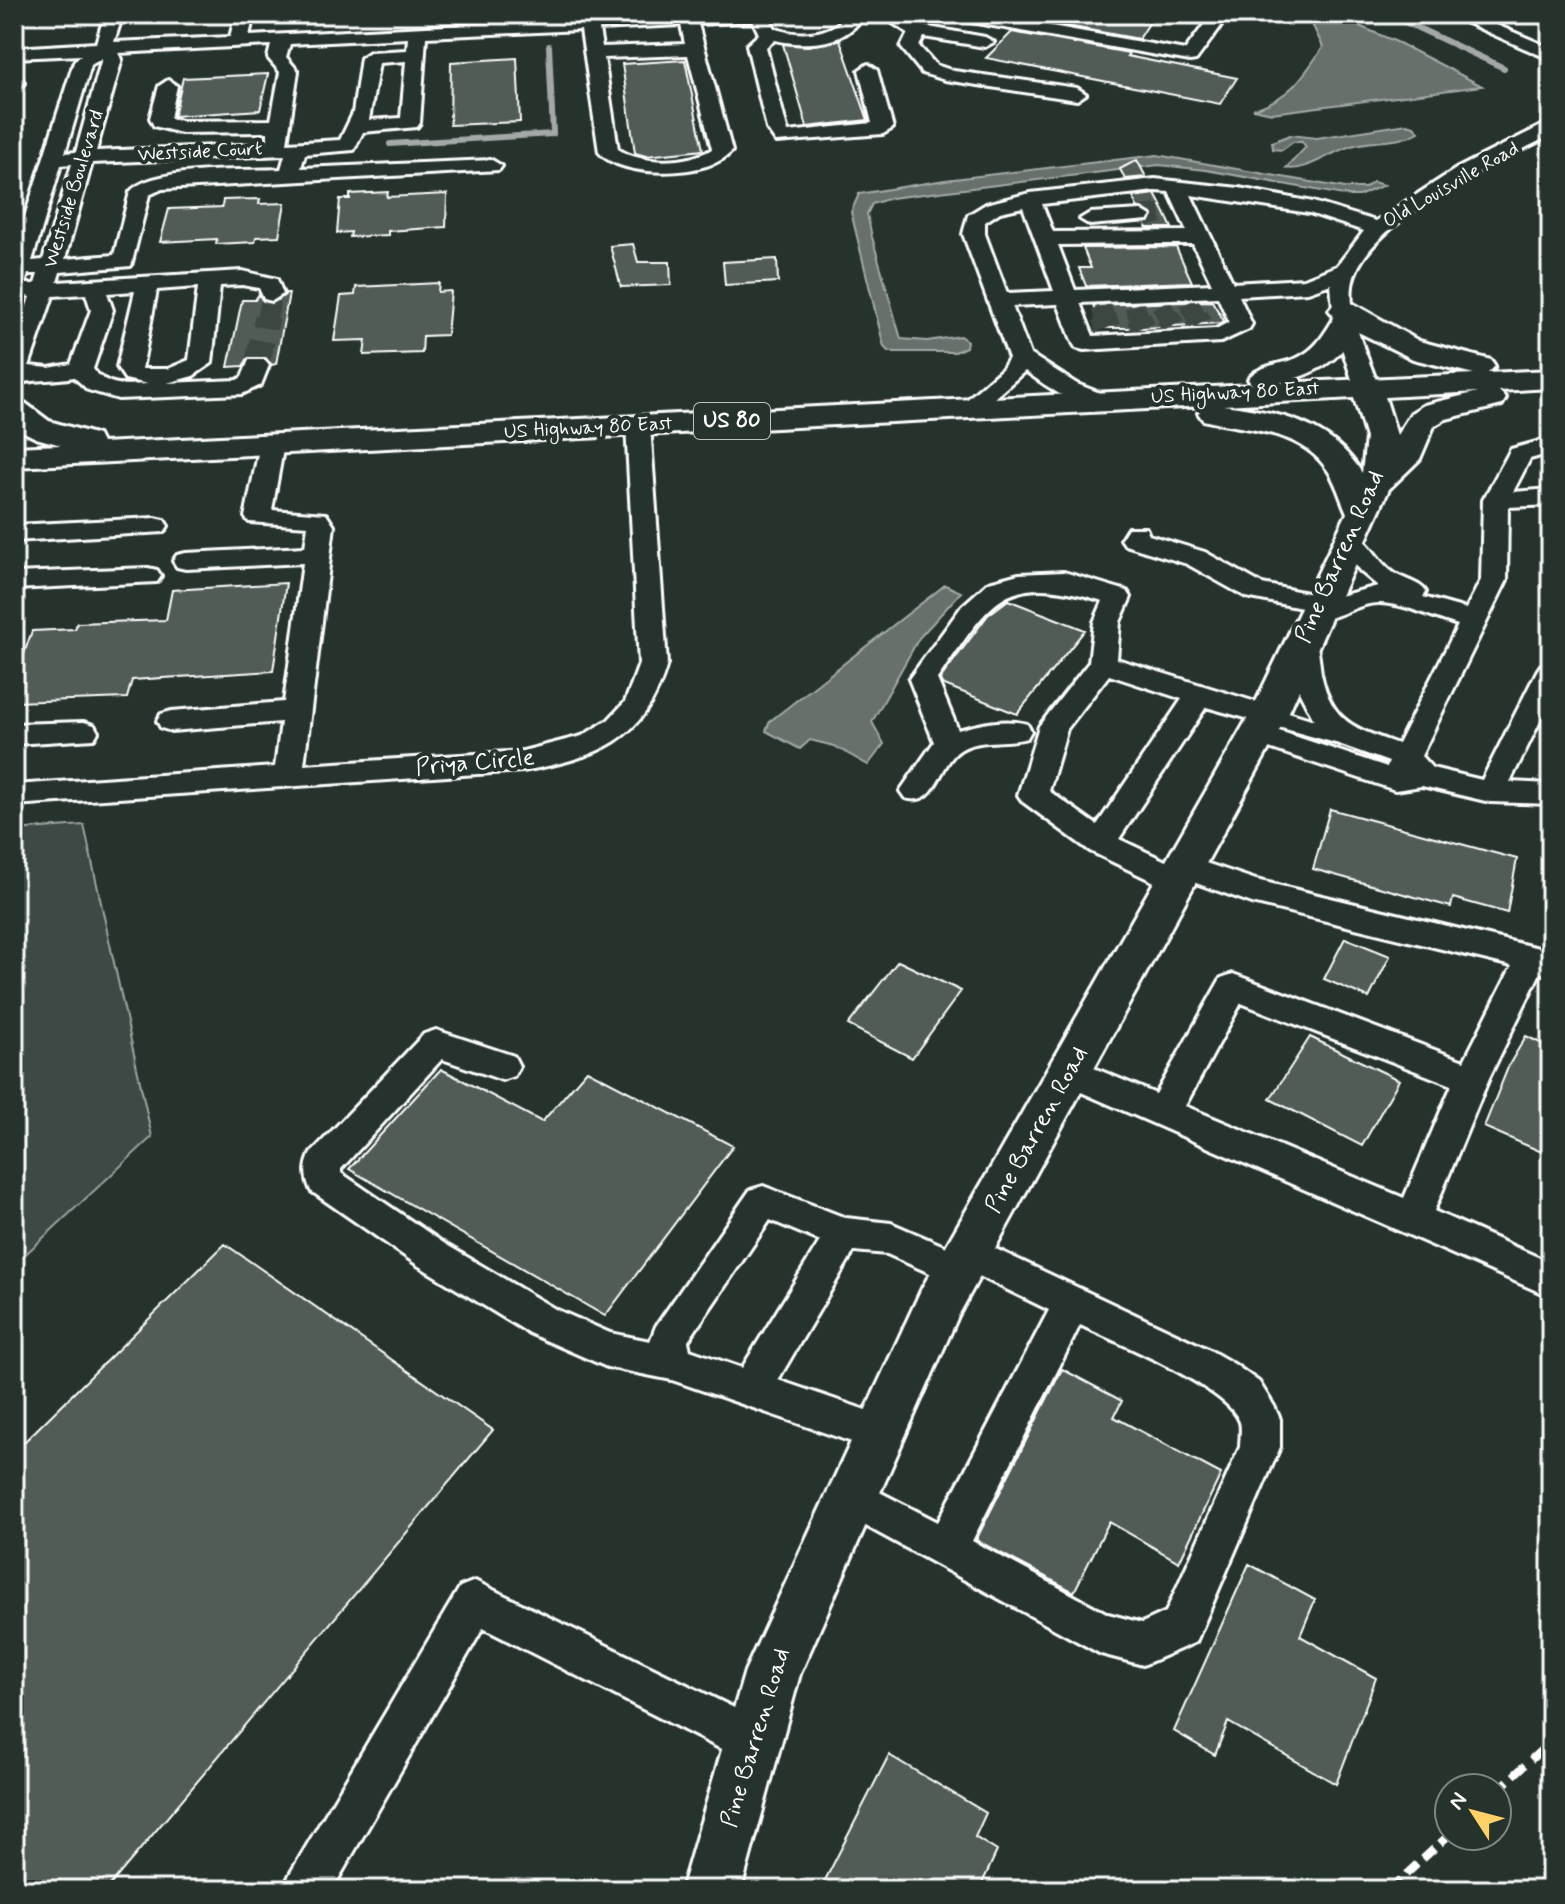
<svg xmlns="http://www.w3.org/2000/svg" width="1565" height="1904" viewBox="0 0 1565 1904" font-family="Mynerve,sans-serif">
	<rect width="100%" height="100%" fill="#26332d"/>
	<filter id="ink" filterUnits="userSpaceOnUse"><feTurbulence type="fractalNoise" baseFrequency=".0125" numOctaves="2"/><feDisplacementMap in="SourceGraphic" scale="16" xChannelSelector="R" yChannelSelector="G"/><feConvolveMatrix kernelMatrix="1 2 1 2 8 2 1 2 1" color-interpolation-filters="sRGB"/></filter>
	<g filter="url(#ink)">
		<path fill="#3e4944" stroke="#9ea4a2" stroke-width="2" d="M84,825L152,1137L14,1265V830Z"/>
		<path fill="#67706c" stroke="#a4a9a7" stroke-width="2" d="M1297,14H1331L1399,43L1482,86L1272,113L1253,109C1289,99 1303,77 1323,47L1313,26Z
			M1407,124L1414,126L1419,132C1398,144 1374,139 1351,146C1331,152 1304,173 1286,168L1306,147L1302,142H1293L1282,150L1273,149L1272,142L1290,135L1317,138Z
			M1157,155L1345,188H1365L1373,182L1384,185L1359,196H1349L1206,170L1159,165L891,198L872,204L867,214L872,237L901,339L927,341L960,336L967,341L966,347L955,352H889L884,347L851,212L859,194L945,180Z
			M945,585L961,592L919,638L872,722L884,744L868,765L834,746L810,740L800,749L766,731L770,721Z"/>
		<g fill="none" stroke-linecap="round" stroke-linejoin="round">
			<path stroke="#a4a9a7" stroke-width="6" d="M1388,14L1504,68
				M390,144L553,134L549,46"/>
		</g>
		<path fill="#515c57" stroke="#fff" stroke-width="2" d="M1026,14H1155L1139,39L1023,18Z
			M1012,32L1129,53L1127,56L1237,78L1220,104L986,58Z
			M840,40L868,120L807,127L783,44L808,46Z
			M517,58L520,122L450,125L451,62Z
			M685,60L703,150L646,156L635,153L622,64Z
			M268,74L260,110L174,116L183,78Z
			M1137,160L1146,177L1125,179L1120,169Z
			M388,192L387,197L447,194L446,227L388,231V235L350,237L351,232L337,233L340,199H350V194Z
			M1155,194L1165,213L1172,228H1147L1145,223L1150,222L1154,215L1137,207L1133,197Z
			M260,199L259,204L285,203L279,236L256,237L255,242L216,244L217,239L160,242L169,209L222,207L223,200Z
			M633,244L638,262H670L671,285L621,287L610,246Z
			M1176,247L1192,282L1086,286L1079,268H1091L1083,248Z
			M777,259L778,282L725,285L723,262Z
			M439,283L438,292L451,291L447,335L423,336L422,353L364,355L366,340L334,341L341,296L355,295L356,287Z
			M286,293H289L276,364L272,365L265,357H249L243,366L228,367L242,300H255L259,294L263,302L274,304Z
			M1212,301L1224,321L1221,323L1143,328H1102L1093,305Z
			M286,583L273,671L132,680L127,698L14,702V682L32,631L75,629L77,623L166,620L172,590Z
			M1008,600L1085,630L1017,714L942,684L940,679L988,615Z
			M1330,809L1517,859L1507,913L1453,898L1451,907L1313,869Z
			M1345,938L1390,956L1369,998L1324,979Z
			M898,961L961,991L912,1058L848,1025Z
			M1526,1036L1551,1048V1156L1484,1127L1509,1065Z
			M1310,1037L1399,1080L1362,1146L1270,1099Z
			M441,1069L542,1122L587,1070L733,1146L605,1316L349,1169Z
			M225,1244L493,1430L106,1890H14V1452Z
			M1062,1369L1122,1401L1114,1417L1221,1474L1179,1562L1109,1522L1074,1592L976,1540Z
			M1249,1564L1315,1600L1300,1636L1376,1678L1336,1784L1228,1722L1215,1755L1174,1731Z
			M889,1755L986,1813L975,1837L997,1851L979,1890H820Z"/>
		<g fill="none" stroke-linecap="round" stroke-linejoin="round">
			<path stroke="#3c4742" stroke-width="20" stroke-dasharray="20 10" stroke-linecap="butt" d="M1141,216L1165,213
				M1189,302L1197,319
				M1161,304L1169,319
				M1134,305L1140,319
				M1101,307L1105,319
				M267,319L272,294"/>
			<path stroke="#3c4742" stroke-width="25" stroke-dasharray="25 13" stroke-linecap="butt" d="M1104,317L1108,328
				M1139,317L1143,327
				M1168,317L1173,326
				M1196,317L1200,324
				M257,365L267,317"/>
			<defs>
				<path id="minor" d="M105,14H123L114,42L230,37L236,14H254L249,36L678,14H792L789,18L771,20L774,28C794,36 822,36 840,22L836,14H854L858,23C839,46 802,46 775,40L766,47L787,129L788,132L872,123L859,70L868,64L877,70L893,128L883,134L776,142L767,129L747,45L759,34L753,21L698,24L732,151C710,178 621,179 599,152L581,30L426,37L420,123L417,127L363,132L354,150L305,154L301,168L492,160L502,166L499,170L162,189L149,195L131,266L60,272L57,282L242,271L277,279L283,294L272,301L264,299L259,288L242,285L220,286L212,363L193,376L167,383L237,380L242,377L249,360H265L269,365L261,385L242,394L118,399L88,390L74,377C54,381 33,379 14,384V344L30,297L14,293V251L74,62L81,55L14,58V48L96,43ZM681,25L685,44L602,47L599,29ZM408,38L407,50L370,52L361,58L353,113L340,140L287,143L298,71L286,57L290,44ZM271,45L268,58L280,72L271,120L181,121L170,118L177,86L168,80L159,86L150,118L154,126L181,133L268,132V144L96,151L122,59L118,53ZM688,55L712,149C688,164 642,165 618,149L604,58ZM102,58L76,152L65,153L91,65ZM406,61L401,118L369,120L379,63ZM285,155L281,169C247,171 151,166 130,192L114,255L65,259L92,163ZM72,164L43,260L32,261L61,165ZM28,274H38L35,284H25ZM198,287L189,360L168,369H142L157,290ZM135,291L117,367L125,379L148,384C127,385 107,388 93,369L113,310L107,293ZM86,294L91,310L71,364L49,368L29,366L53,296Z
					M879,14H901L923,26L985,37L994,42L985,47L924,37L919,46L936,65L954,71L1077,88L1086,94L1077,100L945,80L922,73L901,47L908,33Z
					M945,14H984L1185,50L1212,14H1230L1196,60L1190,61L954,19Z
					M1447,14H1471L1551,48V60Z
					M14,77L22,79L24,83L22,87L14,89Z
					M1551,121V135C1499,162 1360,223 1352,286C1348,318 1368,356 1378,386L1374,391H1358L1354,386L1334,323L1331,284L1308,292L1239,296L1252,324L1249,329L1221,342L1084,350L1076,348L1073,343L1058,304L1012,306L1030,354L1077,384L1105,395L1109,400L1105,405C1079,412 1046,385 1025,371L977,413H961L957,408L1003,368L1009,358L963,234L968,215L986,204L1030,193L1155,179L1239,188L1313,202L1376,221L1456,169ZM1155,191L1169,192L1187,231L1053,232L1042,204ZM1191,195L1309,213L1364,231L1337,266L1304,279L1233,283ZM1023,207L1054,291L1007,293L985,234V222L1000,212ZM1161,244H1193L1212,284L1075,290L1058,245ZM1218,297L1229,322L1216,329L1093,336L1080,303Z
					M1141,210L1151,216L1148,220L1090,225L1080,219L1090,213Z
					M638,418L646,420L650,425L667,664C645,742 597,757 523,771L14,805V785L275,767L281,722L171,731L161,728L157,721L161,714L171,711L284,702L303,563L186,569L177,567L173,561L177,555L186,553L305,547L308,526L249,522L245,517L260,444L263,439H281L284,444L272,510L326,514L334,526L304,765L523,751L582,736L608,720L625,702L639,664L626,425L630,420Z
					M1551,438V453L1530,459L1513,492L1551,489V505L1508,507L1507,580L1421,756L1432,768L1482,780L1537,671L1541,665L1551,662V699L1510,782L1551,784V804L1490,802L1422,786L1395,790L1269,748L1265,741L1269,734L1279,731L1387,767L1389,762L1339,744L1206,707L1119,839L1172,864L1174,859L1185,856L1256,880L1551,951V975L1540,973L1489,1078L1434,1211L1551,1263V1297L1058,1082L1053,1072L1058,1062L1070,1058L1156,1094L1221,978L1233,974L1464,1061L1512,966L1252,903L1193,882L1189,888L1178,891L1167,888L1090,851L1023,802L1018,795L1039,726L1089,662L1094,622L1103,601C1001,569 991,603 937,679L958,730C980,724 1004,718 1027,724L1031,731L1027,738C1007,744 978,738 960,750C938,764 938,808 905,798L900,791L934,742L909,679L962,606L989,582L1019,574L1064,572L1127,591L1131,597L1120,622L1117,659L1314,720L1295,683L1289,643L1293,637L1303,634L1313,637C1319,647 1319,661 1321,673C1331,723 1356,729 1398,744L1458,625C1434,618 1405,604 1380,603C1355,602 1333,625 1309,618L1305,612L1307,609L1246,597L1187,564L1125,545L1121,539L1128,528H1146L1149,535L1205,552L1262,584L1332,598L1378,586L1360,571L1338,540L1342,534C1366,528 1373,559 1394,573C1404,580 1420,582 1426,592L1423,597L1466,609L1481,580L1483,500L1511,449ZM1109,675L1182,699L1097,825L1049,791L1067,729ZM1241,1003L1452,1085L1404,1198L1185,1106Z
					M155,518L164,520L168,526L164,532L14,541V525Z
					M148,568L157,570L161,576L157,582L14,589V573Z
					M84,722L94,725L98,732L94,739L14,744V724Z
					M436,1030L514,1056L519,1066L514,1076L502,1080L442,1059L341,1169V1173L445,1244L555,1309L610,1333L650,1341L656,1326L750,1190L763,1186L846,1218L891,1223L951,1249L955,1242L968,1237L981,1242L1206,1348L1234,1364L1259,1382L1274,1406L1280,1419V1447L1196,1642L1143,1665L1101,1654L838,1511L832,1497L838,1483L852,1478L938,1522L1049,1310L975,1274L972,1281L959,1286L887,1254L854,1251L778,1380L895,1420L901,1433L895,1446L881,1452L672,1380L607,1367L529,1333L419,1266L311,1191C305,1177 304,1167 311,1153L424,1034ZM770,1220L820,1241L742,1368L690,1350L688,1341ZM1080,1325C1114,1341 1229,1388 1240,1422C1242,1429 1240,1439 1240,1447L1166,1612L1142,1623L1108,1614L972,1541Z
					M475,1581L769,1725L775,1741L769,1757L753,1763L737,1757L483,1628L332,1890H283L290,1874L460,1587Z"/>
				<path id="major" d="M1344,301L1354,304L1419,341L1491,360L1495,366L1488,373L1551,370V388L1499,391L1506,398L1502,405L1446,419L1434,426L1420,459L1389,489L1288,714L958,1316L800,1674L741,1890H681L745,1671L922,1288L1250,714L1347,513C1341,500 1337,485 1329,472C1301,428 1247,431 1203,420L1198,413L1205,406L14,467V447L61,445L36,438L14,427V401L25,403L49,421L98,435L102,443L1252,385L1248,379C1258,364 1285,365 1301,356C1318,347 1325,332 1335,317L1329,310L1334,304ZM1356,331L1413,359L1474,374L1280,383C1315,373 1338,363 1356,331ZM1478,392L1424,405L1411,413L1397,435L1385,397ZM1354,398L1366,438L1362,473C1331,423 1278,412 1223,405Z"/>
			</defs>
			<use href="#minor" stroke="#fff" stroke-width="6"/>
			<use href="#major" stroke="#fff" stroke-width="6"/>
			<use href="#minor" fill="#26332d" fill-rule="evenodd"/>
			<use href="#major" fill="#26332d" fill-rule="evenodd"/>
			<path stroke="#fff" stroke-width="8" stroke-dasharray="15 8" stroke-linecap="butt" d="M1497,1791L1551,1741
				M1389,1890L1449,1835"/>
		</g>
	</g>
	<g text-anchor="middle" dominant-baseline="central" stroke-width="8" stroke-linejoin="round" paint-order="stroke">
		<g font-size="20" fill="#fff" stroke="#26332d">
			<text transform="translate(200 152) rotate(-3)">Westside Court</text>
			<text transform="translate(1451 185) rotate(-30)">Old Louisville Road</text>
			<text transform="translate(74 189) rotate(-73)">Westside Boulevard</text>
			<text transform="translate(1235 393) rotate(-3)">US Highway 80 East</text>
			<text transform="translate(588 428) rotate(-3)">US Highway 80 East</text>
		</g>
		<rect fill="#26332d" stroke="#bec2c0" stroke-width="2" x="694" y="403" width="76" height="36" rx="6"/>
		<g font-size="22" font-weight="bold" fill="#fff">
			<text x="732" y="421">US 80</text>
		</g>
		<g font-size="24" fill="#fff" stroke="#26332d">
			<text transform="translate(1340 557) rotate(-66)">Pine Barren Road</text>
			<text transform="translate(475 763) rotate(-5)">Priya Circle</text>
			<text transform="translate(1037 1130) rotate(-61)">Pine Barren Road</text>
			<text transform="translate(756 1738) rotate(-73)">Pine Barren Road</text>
		</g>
	</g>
	<rect width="1565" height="1904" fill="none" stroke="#26332d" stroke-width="48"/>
	<rect x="24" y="24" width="1517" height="1856" fill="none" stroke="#fff" stroke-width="3" filter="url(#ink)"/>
	<g transform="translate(1473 1812) rotate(306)"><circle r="38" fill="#26332d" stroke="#7d8581" stroke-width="2"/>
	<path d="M0-6L14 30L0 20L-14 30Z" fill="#ffd166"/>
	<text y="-12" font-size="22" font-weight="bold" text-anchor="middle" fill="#ffffff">N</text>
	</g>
</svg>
